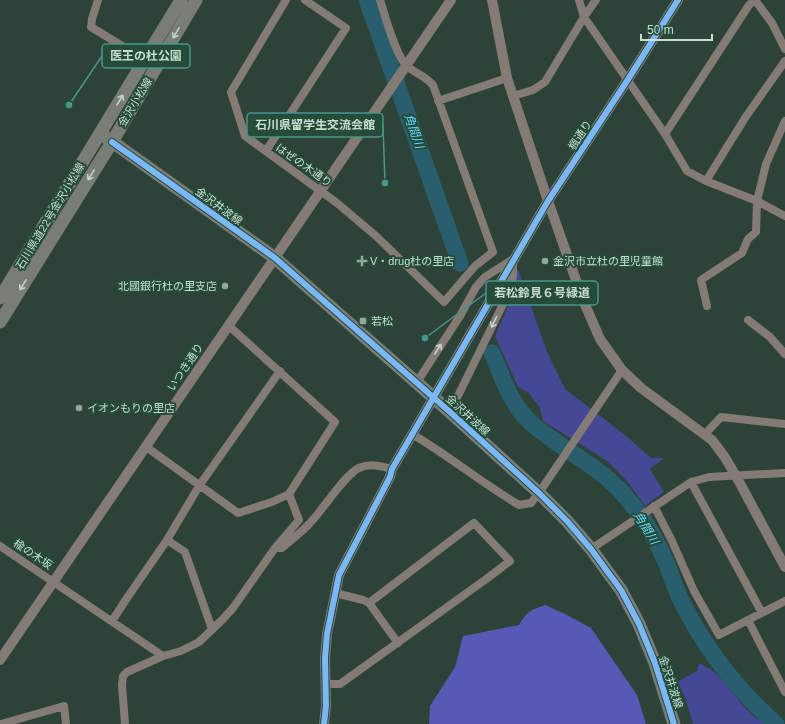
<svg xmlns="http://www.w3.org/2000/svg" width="785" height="724" viewBox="0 0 785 724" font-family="Arial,'Noto Sans JP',sans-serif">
	<rect width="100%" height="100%" fill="#2e4338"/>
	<path fill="#454894" d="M518,269L547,352L565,389L626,436L651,458H664L650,469L664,492L645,506L627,481L607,461L543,421L540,408L529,393L518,387L495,336L512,297L516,279L513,276Z
		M699,663C703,665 707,667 710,669C731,684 742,713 766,724H693L685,697L677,682L697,671Z"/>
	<path fill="#5759b5" d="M545,605L565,614L591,628L637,695L646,724H429L430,706L455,667L463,636L519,625C527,611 531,610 545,605Z"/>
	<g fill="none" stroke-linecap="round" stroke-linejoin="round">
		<path stroke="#285e6d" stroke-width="17" d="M367,0L460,263
			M492,353C502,377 511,404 530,422C560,449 599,465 625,496C642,515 655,537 665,560C671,574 675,589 682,602C705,648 737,690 776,724"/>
		<path stroke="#847b74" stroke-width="8" d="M98,0L92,19L91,27L145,60
			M286,0L231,92L245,136L337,203L376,236L444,302L475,266L493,252L433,85C424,75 416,74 407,66C396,57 385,15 380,0
			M579,0L584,17L665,134L687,171L706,181L757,201L785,216
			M755,0L772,23L785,49
			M513,96L533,90L545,82L584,17L596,0
			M438,101L507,78
			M665,134L749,5L755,0
			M266,151L346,28L305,0
			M706,181L745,118L785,61
			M707,306L701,280L742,253L748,239L756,232L757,201L766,164L785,121
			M748,320L770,337L785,354
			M417,382L460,316L476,287L485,277L513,259V276L508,294L450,412
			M412,434C449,456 482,483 519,505L531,503L539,493L622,370
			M705,434L721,417L785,424
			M145,446L238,513L272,502L289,494L335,422L228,325
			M691,482L762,613
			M654,506L672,541L694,591L719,635L785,601
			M167,540L185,552L212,629
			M0,546L163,656
			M275,548L299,520L289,494
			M591,549L691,482L709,477L785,473
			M335,593L363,600L369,603L398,643
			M748,620L785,692
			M112,621L127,598L167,540L199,486L280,371
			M325,684H340L489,577L510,561L474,523L369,603
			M1,724L64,706L66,724
			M125,724L122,685L123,676L127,672L163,656L181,651L199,642L223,619L233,608L275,548H282C291,540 302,532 310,523C322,511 345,474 359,468C370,463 381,466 392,469"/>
		<path stroke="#847b74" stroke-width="10" d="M492,0L507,78L548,201L583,300L600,339L622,370L641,388L712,440L724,456L736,476L785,567
			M0,660L451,0
			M324,724L326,706L325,658L327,634L339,575L390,477L392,469L548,201L627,81L678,0"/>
		<path stroke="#7a7d75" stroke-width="13" d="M100,133L275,258L450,412L539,493L567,521L591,549L607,571L621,590L639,624L655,663L674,724
			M0,298L181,0
			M0,322L112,142L196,0"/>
		<defs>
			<path id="cycleway" d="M112,142L275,258L450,412L539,493L567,521L591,549L607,571L621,590L639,624L655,663L674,724
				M324,724L326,706L325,658L327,634L339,575L390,477L392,469L548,201L627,81L678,0"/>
		</defs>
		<use href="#cycleway" stroke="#254c38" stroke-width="8"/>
		<use href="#cycleway" stroke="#7ab7fb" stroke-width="6"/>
	</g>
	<defs><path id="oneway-shaft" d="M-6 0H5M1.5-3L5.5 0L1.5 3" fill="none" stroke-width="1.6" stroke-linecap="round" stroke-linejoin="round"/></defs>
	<g stroke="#c1d4c9">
		<use href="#oneway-shaft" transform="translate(176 33) rotate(121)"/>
		<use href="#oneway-shaft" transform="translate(120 100) rotate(-59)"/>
		<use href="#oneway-shaft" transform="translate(91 175) rotate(122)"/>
		<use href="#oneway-shaft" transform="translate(23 285) rotate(122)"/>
	</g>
	<g stroke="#c2d4c9">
		<use href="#oneway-shaft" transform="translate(494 322) rotate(116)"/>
		<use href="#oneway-shaft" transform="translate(438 349) rotate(-57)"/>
	</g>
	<g fill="#93a89c" stroke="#254c38" stroke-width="1.5">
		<path d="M360 255h4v4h4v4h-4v4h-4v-4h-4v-4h4z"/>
		<circle cx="545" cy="261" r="4"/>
		<circle cx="225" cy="286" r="4"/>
		<rect x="359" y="317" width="8" height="8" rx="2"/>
		<circle cx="79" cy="408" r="4"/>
	</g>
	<g text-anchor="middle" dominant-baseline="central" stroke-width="4" stroke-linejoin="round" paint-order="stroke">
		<g font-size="11" fill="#c9ded2" stroke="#254c38">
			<text transform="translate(135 102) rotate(-59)">金沢小松線</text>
			<text transform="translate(580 135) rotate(-57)">楓通り</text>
			<text transform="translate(304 165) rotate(35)">はぜの木通り</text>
			<text transform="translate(219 206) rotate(36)">金沢井波線</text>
			<text transform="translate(50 216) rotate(-59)">石川県道22号金沢小松線</text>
			<text transform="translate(185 367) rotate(-56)">いつき通り</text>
			<text transform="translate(468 415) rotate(42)">金沢井波線</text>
			<text transform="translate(33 554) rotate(34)">楡の木坂</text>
			<text transform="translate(671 682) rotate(72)">金沢井波線</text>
		</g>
		<g font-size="11" fill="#c9ded2" stroke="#254c38" text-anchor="start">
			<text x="370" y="261">V・drug杜の里店</text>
			<text x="553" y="261">金沢市立杜の里児童館</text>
			<text x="217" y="286" text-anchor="end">北國銀行杜の里支店</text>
			<text x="371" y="321">若松</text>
			<text x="87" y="408">イオンもりの里店</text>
		</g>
		<g font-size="12" font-style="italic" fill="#61d8fb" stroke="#254c38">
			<text transform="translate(414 131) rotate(70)">角間川</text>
			<text transform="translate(646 528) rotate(58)">角間川</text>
		</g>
	</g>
	<path fill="none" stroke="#47958c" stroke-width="1.5" d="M69 105L102 56M385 183L383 125M425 338L486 293"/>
	<g fill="#47958c" stroke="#254c38" stroke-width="1.5">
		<circle cx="69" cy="105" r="4"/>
		<circle cx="385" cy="183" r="4"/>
		<circle cx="425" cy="338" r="4"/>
	</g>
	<g fill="#254c38" stroke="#47958c" stroke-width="1.5">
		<rect x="102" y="44" width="88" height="24" rx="4"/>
		<rect x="247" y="113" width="136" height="24" rx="4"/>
		<rect x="486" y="281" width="112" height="24" rx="4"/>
	</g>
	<g font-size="12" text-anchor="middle" font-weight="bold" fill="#c9ded2">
		<text x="146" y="60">医王の杜公園</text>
		<text x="315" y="129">石川県留学生交流会館</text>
		<text x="542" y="297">若松鈴見６号緑道</text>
	</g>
	<path d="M641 34v6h71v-6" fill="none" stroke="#c9ded2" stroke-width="2"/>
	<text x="647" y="34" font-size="12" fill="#c9ded2" stroke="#254c38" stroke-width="3" paint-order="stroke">50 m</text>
</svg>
